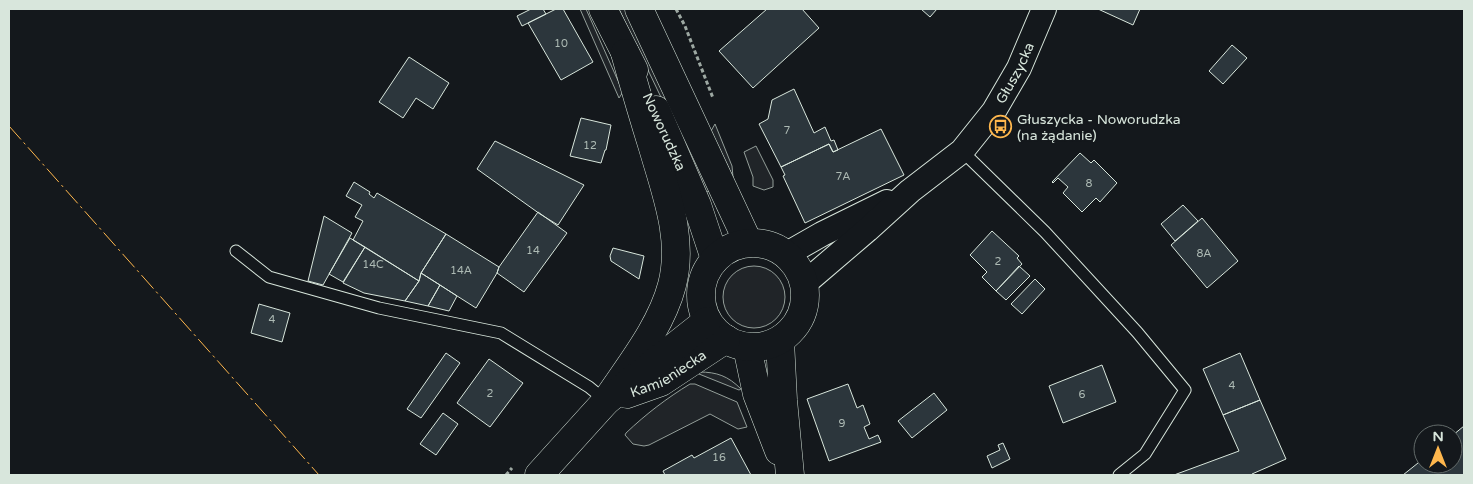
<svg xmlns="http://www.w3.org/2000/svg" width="1473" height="484" viewBox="0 0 1473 484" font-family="'Varela Round',sans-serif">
	<rect width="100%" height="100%" fill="#14181c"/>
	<path fill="#202428" stroke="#939e99" d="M580,9H586L623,92L619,98Z
		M619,9H629L714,189L702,194L668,112Z
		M715,124L732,166L733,177L711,131Z
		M756,146L773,180V187L764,190L753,186V177L744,152Z
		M723 297a31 31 0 1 1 62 0a31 31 0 1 1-62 0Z
		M699,372C717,372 728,376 741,389L739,390L699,374Z
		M690,384H695L737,402L747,427L738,429L710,414L649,445L644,446L633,444L625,435L626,433C646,414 667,398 690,384Z"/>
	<path fill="#2c363c" stroke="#d8e6dc" d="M531,9H543L546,14L522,26L517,16Z
		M556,9H563L593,62L561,80L528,23Z
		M767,9H802L819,28L753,88L719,51Z
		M921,9H937L930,17Z
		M1098,9H1140L1133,25Z
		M1232,45L1247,58L1223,84L1209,71Z
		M409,57L449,83L433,109L416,98L403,118L379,102Z
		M794,89L814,133L825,127L831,141L834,140L838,150L833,152L829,144L781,167L759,124L768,119L772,100Z
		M581,118L611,125L606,150H605L601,163L570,156Z
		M881,129L904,175L805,223L783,176L785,175L781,167L829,144L833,152Z
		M495,141L584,185L558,225L540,214L477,169Z
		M1080,153L1091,163L1094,160L1117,183L1100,202L1096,198L1082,212L1063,193L1068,187L1058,178L1053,183L1052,182Z
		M354,182L370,192L369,194L374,198L377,193L446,234L421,273L419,281L353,240L363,221L355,217L362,205L346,196Z
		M1183,205L1198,221L1175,241L1161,224Z
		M538,212L567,233L524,292L497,273L499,267Z
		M324,216L352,233L323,285L308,281Z
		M1202,218L1238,261L1207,288L1171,245Z
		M992,231L1019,256L1017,258L1022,264L996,291L982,277L987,272L970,255Z
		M446,234L499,267L497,273L476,308L421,273Z
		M350,238L365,247L343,282L329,274Z
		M365,247L419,281L405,301L364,293L343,283Z
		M613,248L644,256L639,279L611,261L610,256Z
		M1019,266L1030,276L1006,300L996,291Z
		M421,273L440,285L428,306L405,301L419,281Z
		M1035,279L1045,289L1022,314L1011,304Z
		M440,285L457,296L449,311L428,306Z
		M259,304L290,313L282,342L251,333Z
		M446,353L460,363L421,418L407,409Z
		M1240,353L1260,400L1223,415L1203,369Z
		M489,359L523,383L490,427L457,403Z
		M1102,365L1116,402L1063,423L1049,386Z
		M848,384L857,408L863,405L870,424L864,427L869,439L878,435L881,442L829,461L807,399Z
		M934,393L947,410L912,438L898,421Z
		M1260,400L1286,459L1252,474L1253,475H1174L1239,451L1223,415Z
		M443,413L458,424L436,455L420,444Z
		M1464,426V475H1403L1423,459V464H1453V435Z
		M731,438L751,475H665L663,471L692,455L694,458Z
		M1003,443L1010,459L992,468L987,456L1000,450L998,445Z"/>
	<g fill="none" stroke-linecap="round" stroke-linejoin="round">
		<defs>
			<path id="service" d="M962,151L1045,232L1137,332L1185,390L1145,454L1119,475
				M236,251L269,277L379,308L501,333L589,387L606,401"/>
			<g id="minor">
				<path d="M787,254L822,234L887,202"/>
				<path id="s1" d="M805,283L867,230L910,191L962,151L994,111L1019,68L1044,9"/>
			</g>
			<path id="tertiary" d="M780,341L783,400L790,475
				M747,347L757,394L779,451"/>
			<g id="secondary">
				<path d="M603,9L634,70"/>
				<path d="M639,9L748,242"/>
				<path d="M656,110L697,205L715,259"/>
				<circle cx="753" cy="295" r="52"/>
				<path id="s2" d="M627,394L661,382L726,339"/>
				<path d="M606,401C630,365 661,327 672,285C684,239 666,193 653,148C643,116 634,85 625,53"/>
				<path d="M539,475L606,401L707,321"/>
			</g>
		</defs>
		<use href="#service" stroke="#d8e6dc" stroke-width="13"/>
		<use href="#minor" stroke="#d8e6dc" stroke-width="26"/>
		<use href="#tertiary" stroke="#d8e6dc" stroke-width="29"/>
		<use href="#secondary" stroke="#d8e6dc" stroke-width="29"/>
		<path stroke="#9da8a2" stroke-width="3" stroke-dasharray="4 2.5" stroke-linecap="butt" d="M676,9L685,26L713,98
			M506,475L512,468"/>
		<use href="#service" stroke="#14181c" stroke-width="11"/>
		<use href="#minor" stroke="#14181c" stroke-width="24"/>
		<use href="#tertiary" stroke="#14181c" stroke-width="28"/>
		<use href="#secondary" stroke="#14181c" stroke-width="28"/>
		<path stroke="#ffb74d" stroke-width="1" stroke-dasharray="18 4 2.5 4" stroke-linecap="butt" d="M9,126L319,475"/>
	</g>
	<defs>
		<symbol id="bus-ring" viewBox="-11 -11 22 22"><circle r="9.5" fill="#14181c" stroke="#ffb74d" stroke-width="1.5"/><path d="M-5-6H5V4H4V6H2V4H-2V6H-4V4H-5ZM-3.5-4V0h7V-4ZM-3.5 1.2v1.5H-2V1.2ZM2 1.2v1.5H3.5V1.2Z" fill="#ffb74d"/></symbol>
	</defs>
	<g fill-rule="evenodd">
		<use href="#bus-ring" x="988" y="114" width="25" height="25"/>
	</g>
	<g text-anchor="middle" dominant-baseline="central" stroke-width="4" stroke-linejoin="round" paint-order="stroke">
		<g font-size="11" fill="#adbab4">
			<text x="561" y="43">10</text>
			<text x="787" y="130">7</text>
			<text x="590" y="145">12</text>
			<text x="843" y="176">7A</text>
			<text x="1089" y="183">8</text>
			<text x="533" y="250">14</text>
			<text x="1204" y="253">8A</text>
			<text x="998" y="261">2</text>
			<text x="373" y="264">14C</text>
			<text x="461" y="270">14A</text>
			<text x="272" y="319">4</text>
			<text x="1232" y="385">4</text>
			<text x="490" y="393">2</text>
			<text x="1082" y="394">6</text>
			<text x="842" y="423">9</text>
			<text x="719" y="457">16</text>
		</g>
		<g font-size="14" fill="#d8e6dc" stroke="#14181c">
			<text stroke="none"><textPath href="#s1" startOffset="300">Głuszycka</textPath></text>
			<text transform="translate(664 132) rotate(65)">Noworudzka</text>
			<text stroke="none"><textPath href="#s2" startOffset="46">Kamieniecka</textPath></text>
		</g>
		<g font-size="14" fill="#d8e6dc" stroke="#14181c" text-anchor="start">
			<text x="1017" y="119">Głuszycka - Noworudzka<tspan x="1017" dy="16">(na żądanie)</tspan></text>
		</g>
	</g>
	<rect width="1473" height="484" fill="none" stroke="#d8e6dc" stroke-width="20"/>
	<g transform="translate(1438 449)"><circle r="24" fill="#14181c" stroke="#626a69"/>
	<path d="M0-4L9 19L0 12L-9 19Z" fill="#ffb74d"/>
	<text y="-8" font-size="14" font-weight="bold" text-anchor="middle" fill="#d8e6dc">N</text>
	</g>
</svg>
